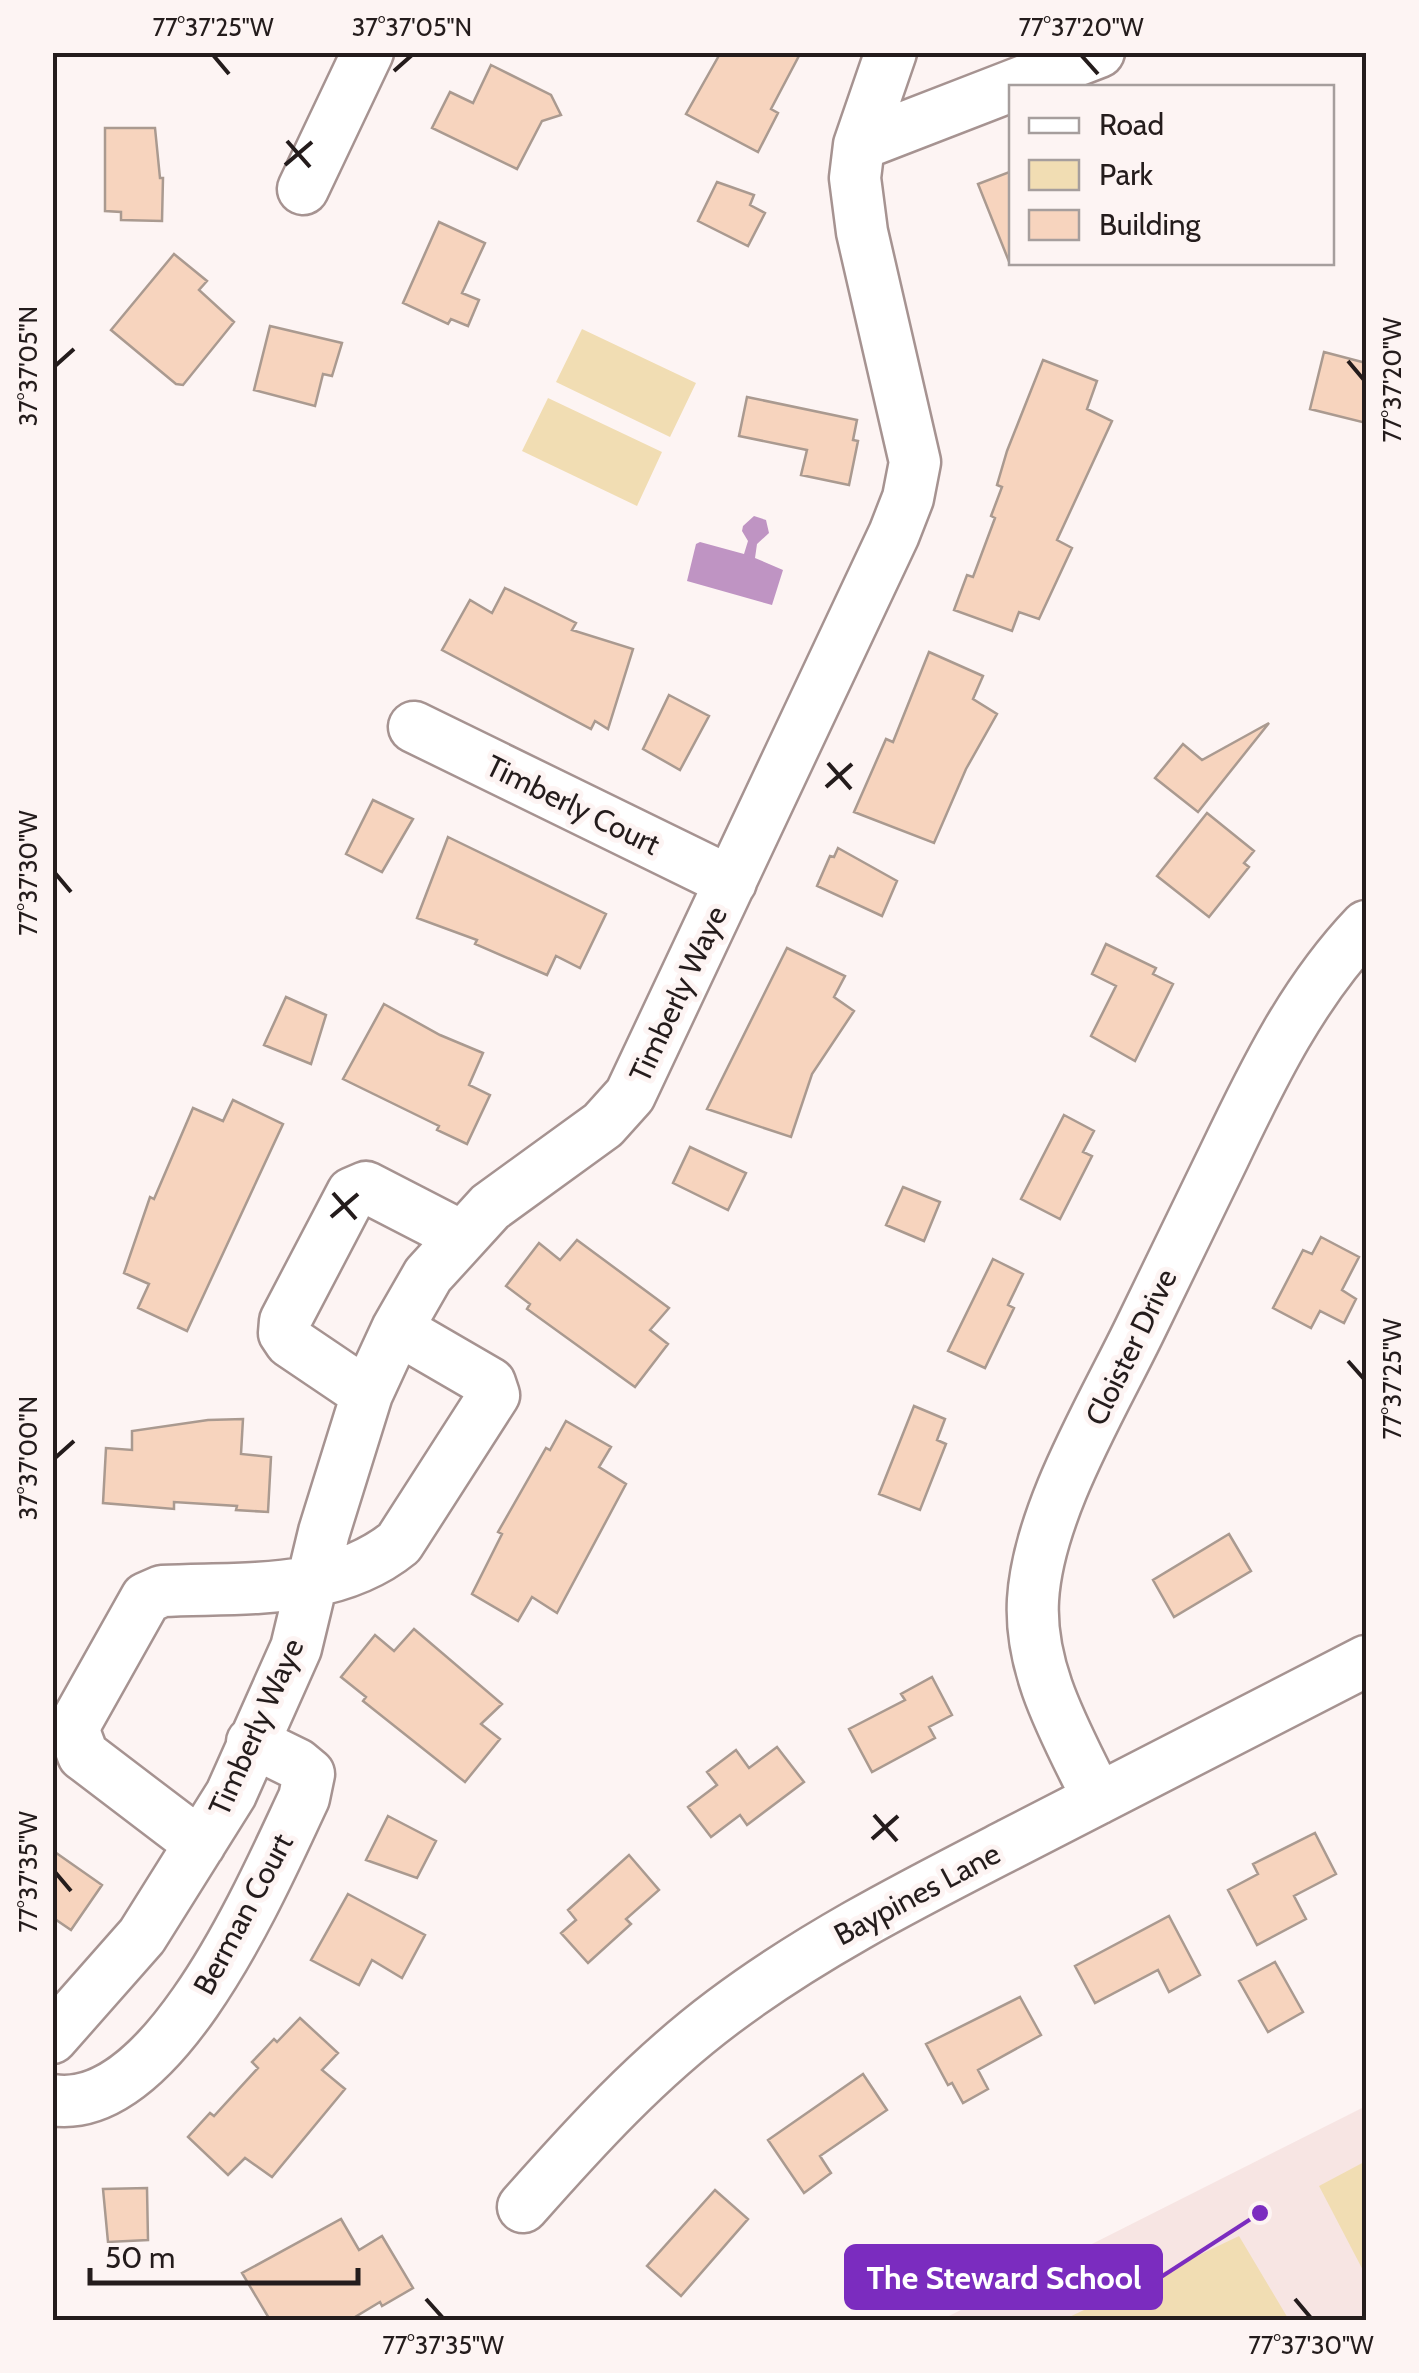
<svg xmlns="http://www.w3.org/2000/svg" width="1419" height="2373" viewBox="0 0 1419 2373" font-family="Cabin,sans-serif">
	<rect width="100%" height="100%" fill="#fdf4f3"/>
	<path fill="#f7e5e3" d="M1366,2106V2320H941Z"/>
	<path fill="#f1ddb3" d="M582,329L696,383L670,437L556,382Z
		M548,398L662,452L637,506L522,451Z
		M1366,2161V2276L1319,2186Z
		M1239,2236L1289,2320H1063Z"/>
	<path fill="#bf94c3" d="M754,516L766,520L769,533L757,544L755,558L783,570L772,605L687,581L696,544L700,542L744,554L748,541L742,531L743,526Z"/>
	<path fill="#f7d4be" stroke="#aa9a90" stroke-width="2.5" d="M721,52H801L771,109L778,113L758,152L686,114Z
		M491,65L551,95L561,115L542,121L517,169L432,128L450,92L473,103Z
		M105,128H155L160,178H163L162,221L121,220V212L105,211Z
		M1012,171V263L1010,264L978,184Z
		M717,182L754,195L750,205L765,213L748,246L698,221Z
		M439,222L485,243L462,293L479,300L468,326L451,319L448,324L403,303Z
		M174,254L207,281L199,290L234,322L183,385L176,384L111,330Z
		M270,326L342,343L332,376L323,374L315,406L254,390Z
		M1324,352L1366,363V423L1310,409Z
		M1043,360L1097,381L1087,409L1112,421L1057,540L1072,548L1039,619L1019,612L1012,631L954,610L967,575L973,577L995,518L991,516L1002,487L997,485L1007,451Z
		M747,397L857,420L853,440L858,441L849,485L801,475L807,450L739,436Z
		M505,588L576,623L572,630L633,649L608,729L595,721L591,729L442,650L470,600L492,613Z
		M929,652L983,676L973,699L997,714L966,769L934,843L854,812L886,739L893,742Z
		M669,695L709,716L680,770L643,749Z
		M1269,723L1198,812L1155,778L1183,744L1202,760Z
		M373,800L413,819L382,872L346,854Z
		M1207,813L1254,851L1244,863L1249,867L1209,917L1157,876Z
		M448,837L606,914L580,968L556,956L547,975L475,944L477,940L417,918Z
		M838,848L897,881L882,916L817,886L830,856L834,857Z
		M1106,944L1156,968L1153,974L1173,984L1135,1061L1091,1036L1116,986L1092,974Z
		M787,948L845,976L834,997L854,1011L812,1074L791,1137L707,1109Z
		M286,997L326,1015L311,1064L264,1045Z
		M384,1004L440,1035L483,1053L469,1085L490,1095L467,1144L437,1130L439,1126L343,1079Z
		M233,1100L283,1124L187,1331L138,1308L149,1284L124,1273L150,1197L154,1199L193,1108L223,1121Z
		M1064,1115L1094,1131L1083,1152L1092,1156L1060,1219L1021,1199Z
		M690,1147L746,1173L728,1210L673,1183Z
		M903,1187L940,1202L924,1241L886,1225Z
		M1321,1237L1359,1257L1342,1290L1356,1299L1344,1323L1320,1311L1311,1328L1273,1308L1303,1250L1312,1254Z
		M577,1240L669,1308L650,1330L668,1344L635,1387L527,1309L530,1304L506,1286L539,1243L560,1260Z
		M993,1259L1023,1274L1008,1305L1014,1308L985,1368L948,1351Z
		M914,1406L945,1419L937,1440L946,1444L920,1510L879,1494Z
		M243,1419L241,1454L271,1457L268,1512L236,1510L237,1506L174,1502V1509L103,1503L106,1448L132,1450V1431L208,1420Z
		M566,1421L611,1447L599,1467L626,1484L557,1613L532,1597L518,1621L472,1594L502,1534L498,1532L546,1448L550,1450Z
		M1229,1534L1251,1571L1174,1617L1153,1580Z
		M414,1629L502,1704L481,1724L500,1739L465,1782L363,1701L366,1697L341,1677L375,1635L394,1651Z
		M932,1677L952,1715L929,1727L935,1738L872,1772L849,1729L905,1700L901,1694Z
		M777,1747L804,1782L747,1825L740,1815L711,1837L688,1807L717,1785L707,1772L736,1750L749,1768Z
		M388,1816L436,1841L417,1878L366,1860Z
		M1315,1833L1336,1874L1294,1896L1306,1919L1257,1945L1228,1890L1258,1874L1253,1864Z
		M52,1850L102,1885L71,1930L52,1917Z
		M629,1855L659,1890L626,1919L631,1924L588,1963L561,1933L576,1920L568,1910Z
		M348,1894L425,1935L402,1978L372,1960L359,1985L311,1960Z
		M1169,1916L1200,1975L1169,1992L1158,1970L1095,2003L1075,1966Z
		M1275,1962L1303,2012L1268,2032L1239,1981Z
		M1020,1997L1041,2035L978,2070L988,2089L963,2103L952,2083L948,2085L926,2044Z
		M300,2018L338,2053L322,2070L345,2089L272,2177L245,2158L228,2175L188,2137L210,2113L214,2116L258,2068L252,2062L274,2039L277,2042Z
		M863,2074L887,2110L820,2156L831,2173L804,2193L768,2140Z
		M147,2188L148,2240L108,2242L103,2189Z
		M715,2190L748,2219L681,2296L647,2266Z
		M341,2219L359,2250L382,2236L413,2288L382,2306L380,2302L350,2320H270L242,2273Z"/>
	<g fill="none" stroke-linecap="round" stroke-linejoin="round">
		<defs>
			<path id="minor" d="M859,145L1099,52
				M303,189L368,52
				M414,727L731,882
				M367,1394L290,1342L284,1333L285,1321L352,1193L366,1187L461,1236
				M1098,1799C1068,1736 1029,1672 1033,1600C1038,1512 1103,1406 1141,1327C1169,1270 1196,1213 1224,1156C1263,1074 1303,992 1366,926
				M200,1844L83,1755L74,1731L78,1719L146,1598L162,1591C242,1587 334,1596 399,1543L494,1395L490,1383L397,1329
				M52,2038L142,1936L231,1794L296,1648L324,1532L367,1394L397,1329L428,1275L490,1207L603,1125L630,1095L894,534L908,498L915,462L862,232L855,178L859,145L891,52
				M52,2100C165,2118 265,1880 304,1798L309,1774L297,1764L252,1742
				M523,2207C585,2137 647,2069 723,2012C812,1945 911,1895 1010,1844C1129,1783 1248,1722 1366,1661"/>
		</defs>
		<use href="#minor" stroke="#a69391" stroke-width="55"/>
		<use href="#minor" stroke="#fff" stroke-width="50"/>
	</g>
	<path fill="none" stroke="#241c1c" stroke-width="4" d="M213,55L229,74M1081,55L1098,74M394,71L412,55M287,141L310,167M285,165L312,142M1348,361L1364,380M55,366L74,349M828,763L851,789M826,787L852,764M55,873L71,892M333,1193L356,1219M331,1217L358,1194M1348,1361L1364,1379M55,1458L74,1441M874,1815L897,1841M872,1839L898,1816M55,1872L71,1891M426,2299L443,2318M1295,2299L1311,2318"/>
	<g text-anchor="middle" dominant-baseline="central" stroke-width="10" stroke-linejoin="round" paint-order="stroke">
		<g font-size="30" fill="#241c1c" stroke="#fdf4f3">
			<text transform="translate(573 805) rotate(26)">Timberly Court</text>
			<text transform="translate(678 994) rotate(-65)">Timberly Waye</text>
			<text transform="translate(1131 1347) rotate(-64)">Cloister Drive</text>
			<text transform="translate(256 1727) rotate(-66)">Timberly Waye</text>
			<text transform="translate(917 1894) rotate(-28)">Baypines Lane</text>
			<text transform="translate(243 1914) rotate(-62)">Berman Court</text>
		</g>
	</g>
	<path fill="none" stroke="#7b2cbf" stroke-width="4" d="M1260 2213L1161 2277"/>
	<circle fill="#7b2cbf" stroke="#fdf4f3" stroke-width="4" cx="1260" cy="2213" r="10"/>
	<rect fill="#7b2cbf" stroke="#7b2cbf" stroke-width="4" x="846" y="2246" width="315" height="62" rx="10"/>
	<g font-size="32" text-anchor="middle" font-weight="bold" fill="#fff">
		<text x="1004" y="2289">The Steward School</text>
	</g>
	<rect width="1419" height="2373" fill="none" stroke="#fdf4f3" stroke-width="110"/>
	<rect x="1009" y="85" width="325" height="180" fill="#fdf4f3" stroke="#a69e9d" stroke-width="2.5"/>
	<rect x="1029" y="118" width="50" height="15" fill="#ffffff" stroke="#a69e9d" stroke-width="2.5"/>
	<text x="1099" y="135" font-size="30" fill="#241c1c">Road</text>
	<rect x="1029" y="160" width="50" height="30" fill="#f1ddb3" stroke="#a69e9d" stroke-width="2.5"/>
	<text x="1099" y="185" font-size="30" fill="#241c1c">Park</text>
	<rect x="1029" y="210" width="50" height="30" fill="#f7d4be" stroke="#a69e9d" stroke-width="2.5"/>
	<text x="1099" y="235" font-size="30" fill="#241c1c">Building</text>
	<path d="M90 2268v15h268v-15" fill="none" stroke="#241c1c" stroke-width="5"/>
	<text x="105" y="2268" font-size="30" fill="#241c1c" stroke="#fdf4f3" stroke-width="8" paint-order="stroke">50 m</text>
	<rect x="55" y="55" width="1309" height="2263" fill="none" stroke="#241c1c" stroke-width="4"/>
	<g font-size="25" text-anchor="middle" fill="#241c1c">
		<text x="213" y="36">77°37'25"W</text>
		<text x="412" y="36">37°37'05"N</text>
		<text x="1081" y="36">77°37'20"W</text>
		<text transform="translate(28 366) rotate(-90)" y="9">37°37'05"N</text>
		<text transform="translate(1392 380) rotate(-90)" y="9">77°37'20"W</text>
		<text transform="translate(28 873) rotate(-90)" y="9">77°37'30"W</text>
		<text transform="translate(1392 1379) rotate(-90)" y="9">77°37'25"W</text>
		<text transform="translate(28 1458) rotate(-90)" y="9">37°37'00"N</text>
		<text transform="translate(28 1872) rotate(-90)" y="9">77°37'35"W</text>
		<text x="443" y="2354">77°37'35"W</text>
		<text x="1311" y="2354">77°37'30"W</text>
	</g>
</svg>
